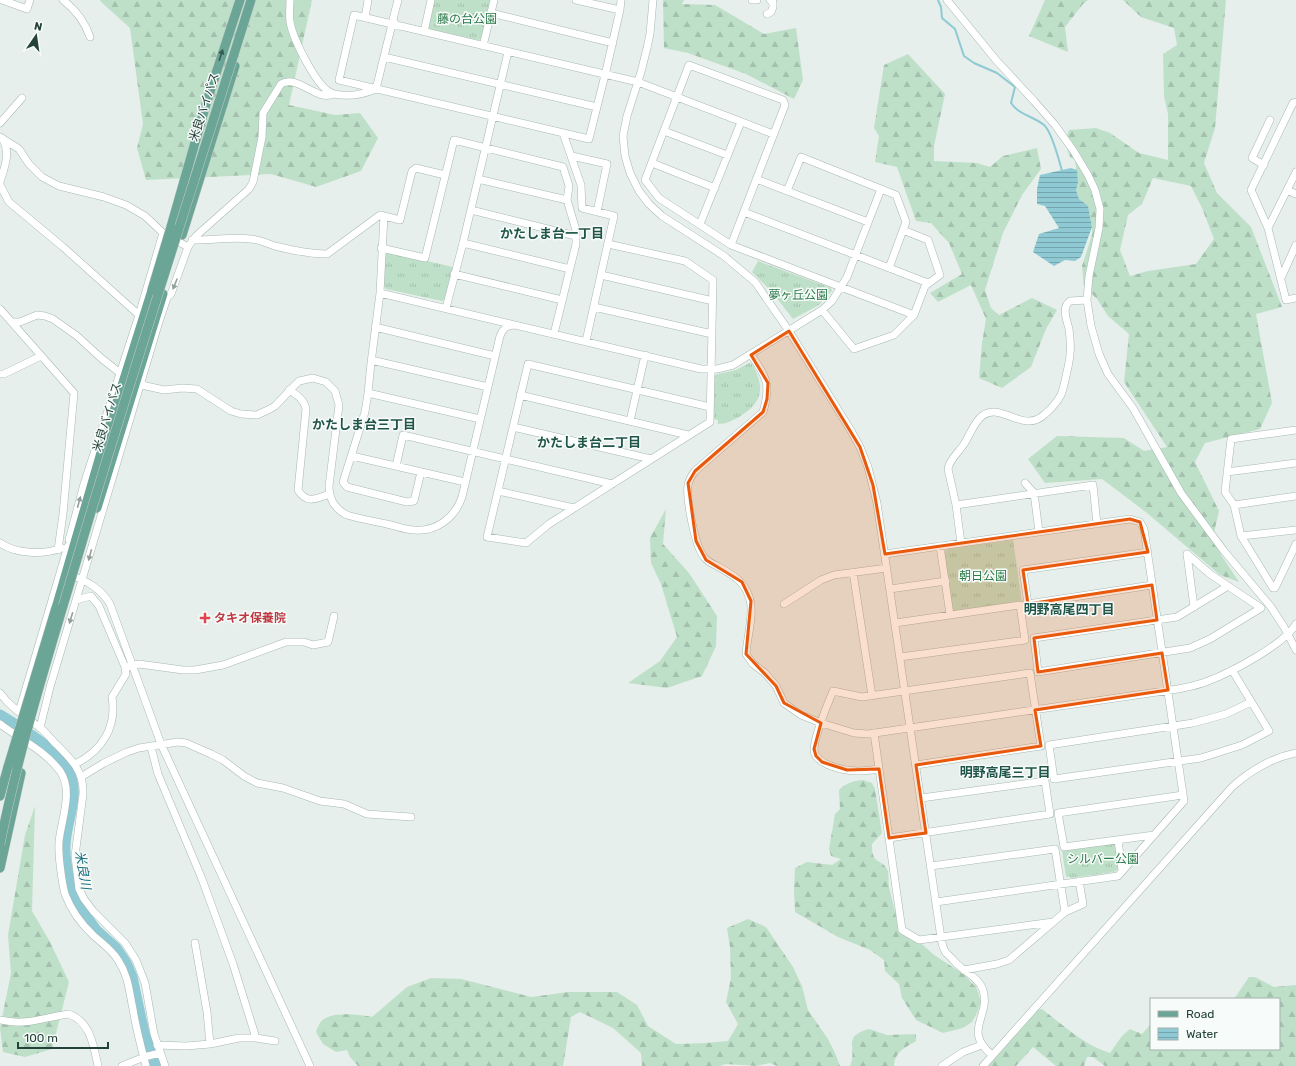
<svg xmlns="http://www.w3.org/2000/svg" width="1296" height="1066" viewBox="0 0 1296 1066" font-family="Rubik,'Noto Sans JP',sans-serif">
	<defs>
		<pattern id="grass-tufts" width="24" height="20" patternUnits="userSpaceOnUse"><rect width="24" height="20" fill="#bfe0c8"/><path d="M3 7l-1-3M5 7V3M7 7l1-3M15 17l-1-3M17 17v-4M19 17l1-3" fill="none" stroke="#a4c1ad"/></pattern>
		<pattern id="forest-firs" width="22" height="20" patternUnits="userSpaceOnUse"><rect width="22" height="20" fill="#bfe0c8"/><path d="M5 1l3.5 6h-7zM16 11l3.5 6h-7z" fill="#a4c1ad"/></pattern>
		<pattern id="water-rules" width="6" height="5" patternUnits="userSpaceOnUse"><rect width="6" height="5" fill="#8ec9d4"/><path d="M0 2.5h6" fill="none" stroke="#74a5ad"/></pattern>
	</defs>
	<rect width="100%" height="100%" fill="#e6efeb"/>
	<path fill="url(#grass-tufts)" d="M434,0H491L481,39L478,40L429,29L428,26Z
		M388,252L453,267L446,299L442,301L386,289L383,285L384,255Z
		M758,261L831,288L832,291L819,305L793,319L772,292L752,272Z
		M749,363L752,364C766,388 762,403 739,417C731,421 727,424 718,424V420L713,419V378L717,374L736,370Z
		M1013,540L1022,602L952,612L944,553L947,549Z
		M1116,843L1120,867L1114,872L1071,878L1070,877H1066L1062,851Z"/>
	<path fill="url(#forest-firs)" fill-rule="evenodd" d="M101,0H312L289,105L335,115L360,113L378,138L361,171L316,187L271,174L146,180L137,148L143,124L130,28L100,1Z
		M663,0H684L682,4L715,5L764,34L796,28L803,80L794,99L746,74L688,53L664,48Z
		M1045,0H1088L1083,4L1065,27L1068,52L1029,36Z
		M1123,0H1226L1215,128L1204,163L1217,193L1251,227L1282,307L1256,314L1272,403L1260,429L1205,443L1195,462L1219,511L1212,541L1239,582L1220,575L1147,513L1102,479L1045,483L1028,459L1057,436L1124,438L1144,451L1167,447L1124,382L1129,334L1108,316L1097,299L1084,286L1082,266L1092,235V227L1088,207L1079,199L1076,190L1078,183L1075,160L1070,157L1065,143L1069,130L1096,128L1110,133L1139,153L1168,160V114L1164,96L1163,54L1177,45L1174,28L1141,17ZM1153,178L1191,186L1202,208L1214,239L1196,264L1148,271L1130,276L1120,250L1128,215L1142,204Z
		M908,54L945,94L934,146V161L977,163L990,167L1003,156L1037,148L1041,169L1022,195L1003,233L985,290L991,308L999,315L1032,298L1057,310L1046,329L1031,367L1002,388L979,378L982,343L986,319L971,285L938,302L930,293L962,274L949,243L931,223L916,221L897,167L875,162L879,136L874,128L884,65Z
		M666,509L663,544L689,573L717,616L716,646L702,676L667,688L628,683L660,661L677,637L661,584L651,563L650,538Z
		M863,780L872,783L875,789L882,833L872,844C871,866 883,858 888,871C889,876 888,882 889,887C892,901 897,915 898,930L923,945L934,955L962,973L976,987L979,995L981,1002L977,1013L972,1022L963,1028L943,1033L916,1020L902,998L899,984L885,971L884,960L870,950L838,937L795,912L794,889L795,868L807,862L832,865L841,859L831,856L829,849L835,814L840,809L839,790C846,783 853,781 863,780Z
		M35,806L32,911L50,942L69,982L52,1049L25,1057L3,1052L0,1028L11,973L8,935L25,835Z
		M748,919L766,927L793,967L802,986L808,1010L828,1039L835,1053L840,1066H777L770,1063L756,1066L726,1064L720,1066H642L641,1053L613,1028L580,1012L571,1017L563,1066H358L350,1057L347,1050L336,1052L323,1044L316,1032C317,1029 318,1026 320,1023C328,1010 360,1015 372,1017L407,987L431,978L461,979L531,997L568,992H617L637,1005L648,1026L676,1044L706,1043L728,1041L738,1024L726,1002L731,978L730,947L727,928Z
		M1249,977H1255L1274,987L1296,985V1066H1105L1093,1057H1087L1084,1066H1056L1033,1047L1016,1066H986L1037,1010L1042,1009C1064,1026 1084,1045 1110,1053L1122,1036L1130,1029L1142,1034L1151,1024V1049H1279V999H1234Z
		M869,1029L887,1035L916,1034V1041C905,1048 895,1051 894,1066H850C858,1048 841,1037 869,1029Z"/>
	<path fill="url(#water-rules)" d="M1071,168L1077,170L1078,183L1076,190L1079,199L1088,206L1092,227L1081,257L1075,261L1065,260L1054,266L1033,252L1039,234L1059,228L1045,206L1037,204V189L1040,175Z"/>
	<g fill="none" stroke-linecap="round" stroke-linejoin="round">
		<path stroke="#8ec9d4" stroke-width="2" d="M938,0L941,7L942,18L955,29L964,56L974,63L997,73L1015,87L1011,103C1019,115 1033,116 1044,125C1052,132 1059,160 1062,171"/>
		<path stroke="#8ec9d4" stroke-width="11" d="M0,715C21,728 56,749 68,770C81,794 66,820 65,845C64,860 69,878 71,893L74,900L96,930L116,948L126,963L132,977L144,1033L156,1066"/>
		<defs>
			<path id="minor" d="M2,0L27,9L30,0
				M63,0C76,10 85,22 90,37
				M290,0C290,7 289,15 290,22C293,38 317,90 334,94C348,97 364,94 376,89L392,24
				M398,0L393,19L395,24L399,26
				M576,0L620,10
				M621,0L620,10L606,71L589,139L339,80L354,15L638,82L773,134
				M653,0L650,34L647,48L641,72L627,116L623,136L625,156L630,173L639,191L649,204L662,216L724,256L755,282L789,331L850,429L860,447L868,467L877,503L941,938L943,947L946,953C950,956 953,960 957,964C965,972 979,978 983,990C991,1017 962,1030 992,1055
				M752,0H757
				M947,0L996,60L1034,101L1055,125L1073,150L1088,175L1095,190L1100,209L1099,228L1089,276L1087,300L1091,326L1099,354L1108,374L1133,408L1181,493L1224,551L1271,607L1284,627L1296,650
				M491,13L613,43
				M767,14L771,12L773,7V2L770,0
				M365,18L368,0
				M424,32L431,0
				M483,46L494,0
				M384,57L597,107
				M1296,102L1293,103L1251,190L1268,228L1286,300L1296,298
				M0,123L22,98
				M664,131L727,155
				M563,133L581,185L582,208L614,216L586,341
				M0,137L19,149L29,164L42,177L59,186L104,197L126,205L145,216L163,233L188,247
				M572,156L607,164L597,212
				M652,163L715,188
				M1264,165L1252,158L1270,120
				M478,179L567,200
				M756,179L868,222
				M0,182C5,166 11,152 2,138
				M0,185L9,202L63,247L139,315
				M1287,190L1296,194
				M787,191L801,157L896,195L906,222L889,268
				M471,210L576,236
				M744,212L928,283
				M384,216L380,293L371,363L368,393L365,412L343,482L347,487L407,502L414,501L421,472
				M700,224L741,122
				M1268,228L1296,172
				M192,240C212,241 231,236 251,239C260,240 267,243 275,246C291,250 311,254 327,254L380,215L400,220L412,171L416,168L445,175
				M463,243L570,269
				M608,244L685,261L713,280L710,422L549,524L526,543L487,537L528,364L710,407
				M731,245L785,105L783,100L689,65L645,180L659,198L731,245L914,315
				M381,248L425,258L454,140L563,167L569,186L567,200L576,230V244L554,334
				M454,274L562,300
				M601,275L713,301
				M1281,278L1296,245
				M380,293L701,369H717L733,365L822,310L832,301L847,277L881,189
				M594,307L712,334
				M446,308L463,243L508,52
				M0,309L74,393L63,514L58,550
				M822,310L854,349L894,335L914,315L925,286L940,275L928,240L903,230
				M12,322H20L37,315L45,316L53,319L77,336L101,358L125,377L146,386L164,390L182,388L197,389L231,411L241,414L257,415L270,409L275,406L293,387L299,381L313,378L326,382L335,391L339,405L329,486C329,499 335,509 347,515C360,519 373,521 387,524C396,526 405,530 414,530C436,532 455,518 462,497L500,336C503,328 507,325 515,325
				M375,327L495,356
				M751,355C767,377 771,385 763,412L695,471C692,475 689,480 688,485C686,498 695,549 705,558C708,562 713,564 717,566C733,575 745,581 750,600C754,613 747,639 746,654L753,664L765,673L776,686L784,703L801,715L821,723L854,733L868,734L1178,689C1188,687 1199,685 1208,681C1230,673 1285,644 1296,624
				M371,360L488,387
				M0,374H4L41,356
				M289,390C297,395 304,399 306,409L298,490C307,505 317,498 330,494
				M368,393L480,419
				M520,395L688,435
				M630,421L645,355
				M513,427L651,459
				M1296,430L1231,439L1225,492L1234,505L1241,536L1273,588H1275L1296,544
				M352,456L465,482
				M396,466L403,435L612,484
				M1227,472L1296,463
				M1025,483L1034,493L1039,532
				M498,491L574,508
				M956,505L1093,485L1097,524
				M1234,505L1296,496
				M1241,536L1296,530
				M69,540L84,484L139,315L163,233
				M0,543C16,554 43,555 62,548
				M961,543L956,505L948,469C949,460 959,452 964,444C970,435 974,422 982,416C1002,401 1023,435 1045,414C1051,409 1057,402 1061,395C1063,391 1070,360 1070,354C1071,346 1070,337 1069,329C1067,320 1061,308 1070,301L1087,300
				M940,546L950,615
				M1148,552L1023,570L1028,604L1152,585
				M885,554L1130,519L1140,522L1144,529L1184,801L1118,876L936,902
				M1187,554L1210,574L1261,608L1210,639L1190,648L1038,672L1034,638L1177,617L1228,586
				M1187,554L1194,607
				M853,572L872,696
				M68,574C85,580 101,588 110,604L161,744L310,1066
				M890,589L946,581
				M784,604L821,580L834,575L887,568
				M895,623L1020,605L1025,640L900,657
				M125,667L139,664L183,670H195L223,665L286,642H304L313,645L328,642L334,616
				M1232,670L1269,731L1242,745L1201,758L1054,779L1049,745L1193,723L1226,714L1251,702
				M0,693C11,708 25,716 39,727C45,731 49,737 54,742C70,758 84,770 83,794L75,856L79,889L84,899L93,911L125,943L136,960L145,983L154,1034L165,1066
				M19,712L68,546
				M0,724C21,740 43,749 60,771C74,791 61,820 59,842C58,854 62,883 65,894C71,910 82,925 94,936C103,944 112,950 118,960C129,977 129,991 133,1009C136,1028 141,1047 146,1066
				M40,728L50,687L158,325L167,298L171,294L188,247L196,236L249,189L253,182L262,137L263,113L281,84C298,74 317,102 333,94
				M874,733L902,930L919,940L1053,922
				M151,747L158,774L202,879L233,964L256,1038
				M75,764C102,751 117,727 112,697L126,674L125,667L99,606L91,596L76,600
				M879,769C872,770 865,771 858,771C845,771 815,765 814,750C814,738 828,703 833,691L862,697L1030,673L1041,746L916,765
				M81,777L104,763L127,752L139,748L178,742L186,743L211,754L223,760L244,776L257,783L283,788L320,801L344,804L367,814L411,817
				M1154,835L1064,847L1058,813L1183,795
				M889,838L1050,814L1045,781L921,798
				M1118,840L1122,870
				M931,866L1055,849L1065,912
				M195,943L207,1012L210,1044
				M964,970L997,964L1009,960L1065,912L1083,904L1079,881
				M0,1020C26,1026 43,1018 68,1014C90,1020 94,1047 98,1066
				M157,1045L186,1046L210,1044L239,1038H256L275,1041
				M122,1066L144,1057L160,1053
				M942,1066L963,1052L982,1045
				M983,1066L1232,787C1251,770 1271,758 1296,753"/>
			<path id="major" d="M171,227L206,104L240,0
				M182,235L235,66
				M97,508L163,294
				M56,608L102,449L152,290
				M0,796L8,767
				M0,868L21,773"/>
		</defs>
		<use href="#minor" stroke="#a8b8b2" stroke-width="8"/>
		<use href="#major" stroke="#c2cac8" stroke-width="10"/>
		<use href="#minor" stroke="#fff" stroke-width="7"/>
		<use href="#major" stroke="#6aa596" stroke-width="9"/>
		<defs>
			<path id="major-bridge" d="M152,290L171,227
				M8,767L56,608
				M0,844C20,744 51,647 80,549C134,365 194,183 251,0"/>
		</defs>
		<use href="#major-bridge" stroke="#c2cac8" stroke-width="10" stroke-linecap="butt"/>
		<use href="#major-bridge" stroke="#6aa596" stroke-width="9"/>
	</g>
	<defs><path id="oneway-solid" d="M-6-.8H1V-3.2L6.5 0L1 3.2V.8H-6Z"/></defs>
	<use fill="#365b51" href="#oneway-solid" transform="translate(221 55) rotate(-72)"/>
	<g fill="#92a09c">
		<use href="#oneway-solid" transform="translate(175 284) rotate(112)"/>
		<use href="#oneway-solid" transform="translate(79 502) rotate(-75)"/>
		<use href="#oneway-solid" transform="translate(90 555) rotate(105)"/>
		<use href="#oneway-solid" transform="translate(71 618) rotate(107)"/>
	</g>
	<path fill="#e8590c" fill-opacity="0.2" stroke="#e8590c" stroke-width="3" stroke-linejoin="round" d="M789,331L860,447L873,485L885,554L1130,519L1140,522L1148,552L1023,570L1028,604L1152,585L1157,620L1034,638L1038,672L1162,653L1168,690L1035,710L1041,746L916,765L926,833L889,838L879,769L847,770L822,762L816,756L814,749L821,723L784,703L776,686L746,654L751,601L742,582L706,560L696,541L688,483L695,471L763,412L767,399L768,383L751,355Z"/>
	<path fill="#e0444e" stroke="#f7fbf9" stroke-width="1.5" d="M203 612h4v4h4v4h-4v4h-4v-4h-4v-4h4z"/>
	<g text-anchor="middle" dominant-baseline="central" stroke-width="3" stroke-linejoin="round" paint-order="stroke">
		<g font-size="12" fill="#2d7a4b" stroke="#f7fbf9">
			<text x="467" y="19">藤の台公園</text>
			<text x="798" y="295">夢ヶ丘公園</text>
			<text x="983" y="576">朝日公園</text>
			<text x="1103" y="859">シルバー公園</text>
		</g>
		<g font-size="12" fill="#24423a" stroke="#f7fbf9">
			<text transform="translate(204 107) rotate(-72)">米良バイパス</text>
			<text transform="translate(107 417) rotate(-73)">米良バイパス</text>
		</g>
		<g font-size="12" font-weight="bold" fill="#be3a42" stroke="#f7fbf9" text-anchor="start">
			<text x="214" y="618">タキオ保養院</text>
		</g>
		<g font-size="13" font-weight="bold" fill="#1f5548" stroke="#f7fbf9">
			<text x="552" y="233">かたしま台一丁目</text>
			<text x="364" y="424">かたしま台三丁目</text>
			<text x="589" y="442">かたしま台二丁目</text>
			<text x="1069" y="609">明野高尾四丁目</text>
			<text x="1005" y="772">明野高尾三丁目</text>
		</g>
		<g font-size="13" font-style="italic" fill="#1c6f80" stroke="#f7fbf9">
			<text transform="translate(83 870) rotate(80)">米良川</text>
		</g>
	</g>
	<rect x="1150" y="998" width="130" height="52" fill="#f7fbf9" stroke="#a3b1ad"/>
	<rect x="1158" y="1011" width="20" height="6" fill="#6aa596" stroke="#a3b1ad"/>
	<text x="1186" y="1018" font-size="12" fill="#24423a">Road</text>
	<rect x="1158" y="1028" width="20" height="12" fill="url(#water-rules)" stroke="#a3b1ad"/>
	<text x="1186" y="1038" font-size="12" fill="#24423a">Water</text>
	<g transform="translate(36 36) rotate(13)" stroke="#f7fbf9" stroke-width="3" paint-order="stroke">
	<path d="M0-3L7 15L0 10L-7 15Z" fill="#24423a"/>
	<text y="-6" font-size="11" font-weight="bold" text-anchor="middle" fill="#24423a">N</text>
	</g>
	<path d="M18 1042v6h90v-6" fill="none" stroke="#24423a" stroke-width="2"/>
	<text x="24" y="1042" font-size="12" fill="#24423a" stroke="#f7fbf9" stroke-width="3" paint-order="stroke">100 m</text>
</svg>
